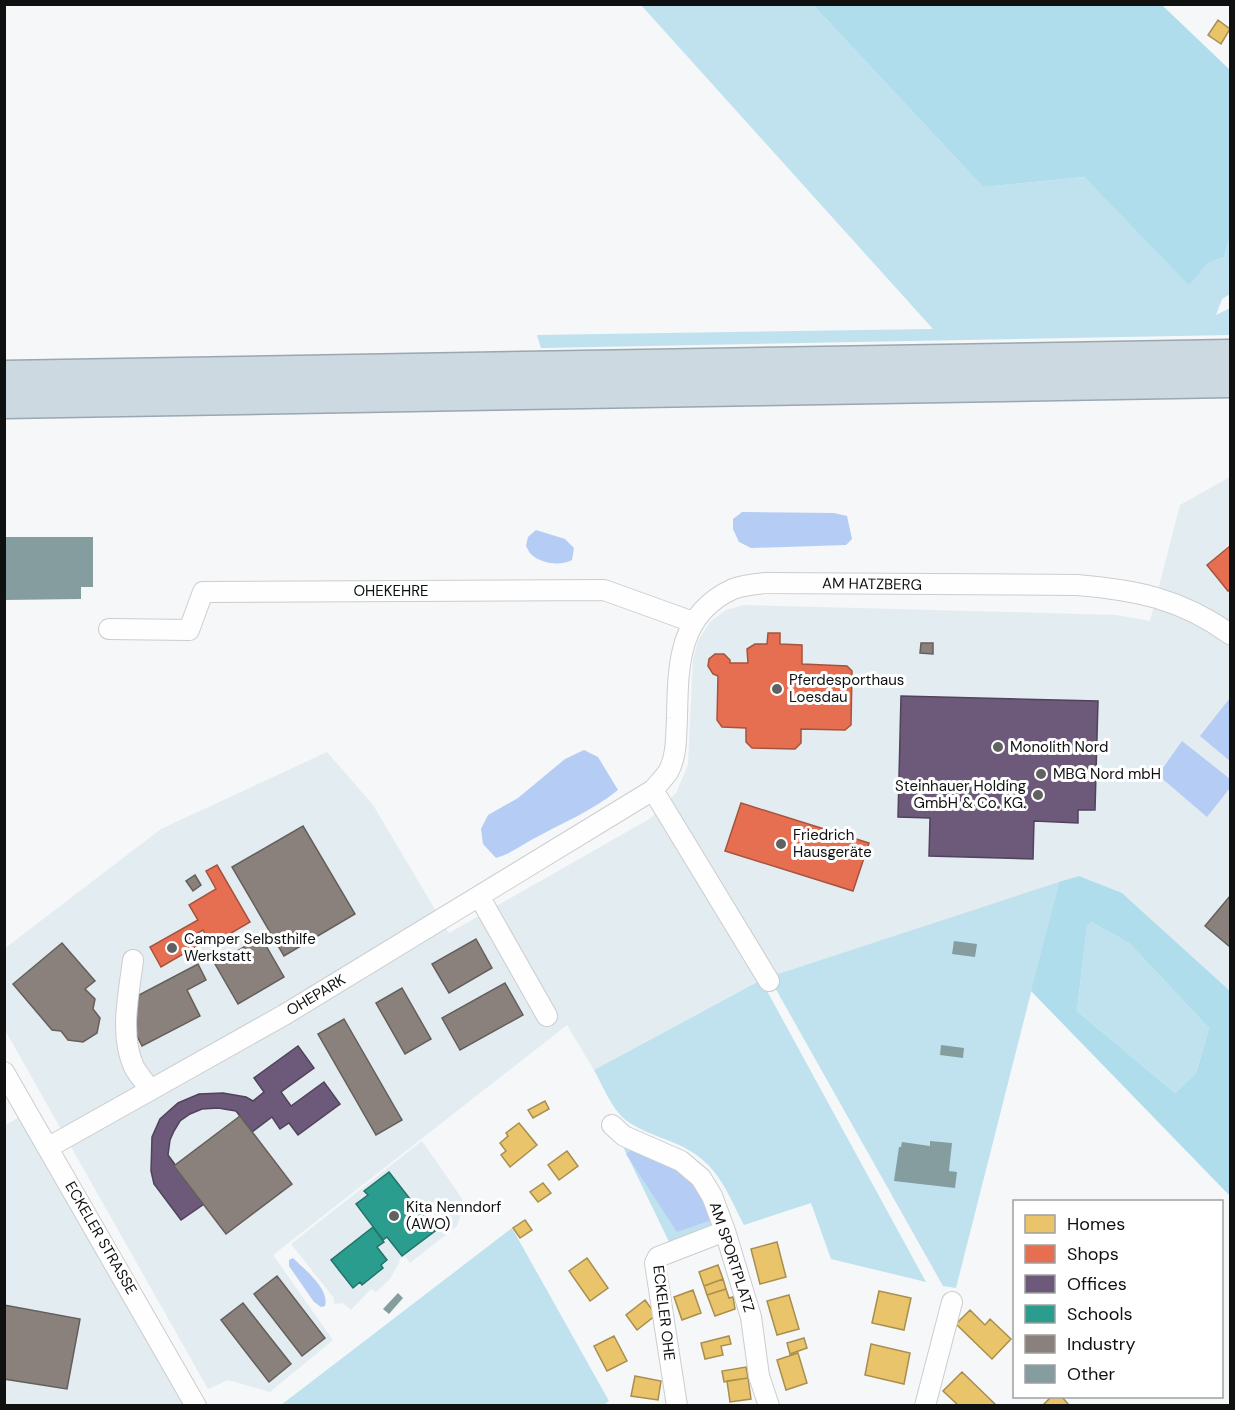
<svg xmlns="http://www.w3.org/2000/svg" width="1235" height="1410" viewBox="0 0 1235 1410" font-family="'DM Sans',sans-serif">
	<rect width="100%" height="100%" fill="#f5f7f9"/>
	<path fill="#e3ecf0" d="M1230,477V991L1122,893L1079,876L761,980L594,1070L567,1025L273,1255L333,1340L270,1392L228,1380L208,1389L5,1030L4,949L161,829L327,752L373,805L449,933L651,818L676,793L688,765L693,659L698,641L710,622L726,610L745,605L1116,615L1150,621L1180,505Z
		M28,1112L49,1147L184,1405H5L4,1126Z
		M422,1141L461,1197L464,1205L457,1226L410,1263L405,1256L399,1259L400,1261L390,1279L376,1292L371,1289L351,1310L343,1303L334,1304V1298L291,1244Z"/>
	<path fill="#bfe2ee" d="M641,5H813L983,187L1084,177L1189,284L1208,263L1224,257L1230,236V294L1222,299L1216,315L1230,308V335L541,348L537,335L933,329Z
		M1059,882L956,1288L943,1286L769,977Z
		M1091,922L1129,943L1209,1028L1196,1073L1175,1093L1077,1011L1087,924Z
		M761,980L926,1282L831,1259L811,1203L744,1225C733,1204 723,1178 705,1162C684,1141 651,1138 627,1121C612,1110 603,1086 594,1070Z
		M614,1128L724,1230L673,1250Z
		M512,1228L609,1401L603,1406L281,1405Z"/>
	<path fill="#afddec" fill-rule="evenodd" d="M813,5H1162L1230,70V236L1224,257L1208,263L1189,285L1084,177L983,187Z
		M1079,876L1122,893L1230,991V1196L1031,991L1059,882ZM1091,922L1129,943L1209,1028L1196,1073L1175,1093L1077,1011L1087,925Z"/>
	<path fill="#b5ccf4" d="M742,512L834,513L847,516L852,539L846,545L751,548L739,542L733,529V519Z
		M536,530L565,539L574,548L572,560C561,566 542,564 532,555C529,553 528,549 526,546L528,537Z
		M1230,698V761L1200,736Z
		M1182,741L1230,779V788L1207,817L1158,775Z
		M584,750L598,757L618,790C592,811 562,823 533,839C520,846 510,854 496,858L483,844L481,829L488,815L518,798L565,759Z
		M636,1147L695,1177L711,1220L677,1232L626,1154Z
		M293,1258C304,1269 330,1289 325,1306L321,1307L314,1302L289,1266V1260Z"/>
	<path fill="#e9c46a" stroke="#a88e4f" stroke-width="1.5" d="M1218,20L1230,29L1221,44L1208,35Z
		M545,1101L549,1109L533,1118L528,1110Z
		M519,1123L537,1145L510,1167L501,1155L506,1151L500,1143L508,1136L506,1133Z
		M567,1151L578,1166L559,1180L548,1165Z
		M543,1183L551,1193L538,1202L530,1192Z
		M525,1220L532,1230L520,1238L513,1228Z
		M777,1242L786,1277L760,1284L751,1249Z
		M587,1258L608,1288L590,1301L569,1271Z
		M718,1265L723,1279L704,1286L699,1272Z
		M723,1279L726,1289L707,1295L704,1286Z
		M726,1289L729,1298L733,1297L735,1309L715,1316L707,1295Z
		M693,1290L701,1313L682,1320L674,1297Z
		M879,1291L911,1298L904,1330L872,1323Z
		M789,1295L799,1329L777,1335L767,1301Z
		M645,1300L656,1315L637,1330L626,1315Z
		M970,1310L985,1325L990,1319L1011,1339L992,1359L956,1324Z
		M614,1336L627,1361L607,1371L594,1346Z
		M729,1336L731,1344L721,1346L723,1355L705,1359L701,1343Z
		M804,1338L807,1348L790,1354L787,1343Z
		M871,1344L910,1353L904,1384L865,1375Z
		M798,1353L807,1383L786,1390L777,1360Z
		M746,1367L748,1378L724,1382L722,1371Z
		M962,1372L997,1406H959L943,1391Z
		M635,1376L661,1381L658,1400L631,1396Z
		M748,1378L751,1399L730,1402L727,1381Z
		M1052,1396H1061L1070,1406H1042Z"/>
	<path fill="#e76f51" stroke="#a6533e" stroke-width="1.5" d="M1230,546V590L1228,591L1207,565Z
		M768,633H780V644L802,645V664L847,666L852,671L851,725L845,730L801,729V743L795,749L752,748L746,742V728L722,727L717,720L718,676L713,674L708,666L709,659L715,654H724L730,660V663H748L747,649L755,644H767Z
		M741,803L869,843L853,891L725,851Z
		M217,865L250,922L211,945L203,930L192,936L197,946L161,967L150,947L198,920L189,905L216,889L206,871Z"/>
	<path fill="#6d597a" stroke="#51435a" stroke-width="1.5" d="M901,696L1098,701L1095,810H1078V823L1034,821L1033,859L929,856L930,818L898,817Z
		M298,1046L314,1068L281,1092L291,1106L324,1082L340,1104L298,1135L289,1123L280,1129L272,1117L252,1132L236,1111L218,1108L202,1109L190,1114L180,1121L174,1131L170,1140L168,1155L204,1204L181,1220L154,1184L151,1171L152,1137L160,1119L178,1103L199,1094L223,1093L246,1097L253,1101L264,1092L254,1078Z"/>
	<path fill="#2a9d8f" stroke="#227369" stroke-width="1.5" d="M389,1172L435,1231L402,1256L387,1237L383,1240L356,1204L368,1195L364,1191Z
		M373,1227L384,1242L377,1247L387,1260L381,1265L383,1268L362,1285L360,1282L353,1288L331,1260Z"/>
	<path fill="#8a817c" stroke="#655f5c" stroke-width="1.5" d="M921,643H933V654L920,653Z
		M303,826L355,914L284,956L232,867Z
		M195,875L201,885L193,891L186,881Z
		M1230,896V947L1205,926Z
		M261,937L284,977L238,1004L215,964Z
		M476,939L492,968L449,993L432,964Z
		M62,943L95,981L85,989L95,999L93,1009L100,1018L97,1033L83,1042L68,1040L61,1031L52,1030L13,984Z
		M198,964L206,980L187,990L200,1016L142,1046L133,1028L139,995Z
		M505,983L523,1015L460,1050L442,1018Z
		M402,988L431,1039L405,1054L376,1003Z
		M344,1019L402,1120L376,1135L318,1034Z
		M240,1116L292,1184L226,1234L174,1166Z
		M277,1276L325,1338L302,1356L254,1294Z
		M243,1303L291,1364L269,1382L221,1320Z
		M4,1305L80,1319L67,1389L4,1379Z"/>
	<path fill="#859d9f" d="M4,537H93V587H81V599L4,600Z
		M954,941L977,944L975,957L952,954Z
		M941,1045L964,1048L963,1058L940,1055Z
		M930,1141L952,1143L949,1171L957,1172L955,1188L894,1181L899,1147H901L902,1142L930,1146Z
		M398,1293L403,1298L389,1314L383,1309Z"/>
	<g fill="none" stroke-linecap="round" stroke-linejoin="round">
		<defs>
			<path id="minor" d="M109,629L189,630L203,592L604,590L693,622
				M653,790L769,981
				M479,896L547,1016
				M133,960C129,994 119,1034 134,1067C138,1075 145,1082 151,1090
				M4,1072L196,1406
				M612,1125L624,1136L681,1161L701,1178L712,1196L725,1231L751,1317L759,1376L769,1406
				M49,1147L284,1015L653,790C658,784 664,778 668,772C677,757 676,735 677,718C678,665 678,614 733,589C743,585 755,584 765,583L1077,585C1137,590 1181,599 1230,634
				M677,1406L655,1263L658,1257L725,1231
				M925,1406L952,1302"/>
			<path id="highway" d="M4,376L1230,355
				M4,403L1230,382"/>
		</defs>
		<use href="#minor" stroke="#cbcdcf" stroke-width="22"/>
		<use href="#highway" stroke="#99a7b0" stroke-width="33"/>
		<use href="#minor" stroke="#fefefe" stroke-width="20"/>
		<use href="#highway" stroke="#ccd9e1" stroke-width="30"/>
	</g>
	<g fill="#606262" stroke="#fff" stroke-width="2">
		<circle cx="777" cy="689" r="6"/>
		<circle cx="998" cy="747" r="6"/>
		<circle cx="1041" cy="774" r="6"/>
		<circle cx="1038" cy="795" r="6"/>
		<circle cx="781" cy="844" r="6"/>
		<circle cx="172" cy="948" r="6"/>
		<circle cx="394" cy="1216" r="6"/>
	</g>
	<g text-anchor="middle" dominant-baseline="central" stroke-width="6" stroke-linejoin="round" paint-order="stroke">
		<g font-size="15" fill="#0f1111" stroke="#fff">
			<text transform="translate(872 584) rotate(1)">AM HATZBERG</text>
			<text x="391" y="591">OHEKEHRE</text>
			<text transform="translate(316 995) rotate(-31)">OHEPARK</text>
			<text transform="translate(101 1238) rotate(60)">ECKELER STRASSE</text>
			<text transform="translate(732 1257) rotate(72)">AM SPORTPLATZ</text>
			<text transform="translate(664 1313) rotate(83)">ECKELER OHE</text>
		</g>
		<g font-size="15" fill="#0f1111" stroke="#fff" text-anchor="start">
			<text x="789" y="680">Pferdesporthaus<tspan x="789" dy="17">Loesdau</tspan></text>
			<text x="1010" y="747">Monolith Nord</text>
			<text x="1053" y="774">MBG Nord mbH</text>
			<text x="1026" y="786" text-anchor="end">Steinhauer Holding<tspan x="1026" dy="17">GmbH &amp; Co. KG.</tspan></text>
			<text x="793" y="835">Friedrich<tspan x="793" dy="17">Hausgeräte</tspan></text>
			<text x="184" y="939">Camper Selbsthilfe<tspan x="184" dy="17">Werkstatt</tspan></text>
			<text x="406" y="1207">Kita Nenndorf<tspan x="406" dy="17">(AWO)</tspan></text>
		</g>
	</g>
	<rect width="1235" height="1410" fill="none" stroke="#0f1111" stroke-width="12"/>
	<rect x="1013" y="1200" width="210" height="198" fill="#ffffff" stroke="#9fa0a0" stroke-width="1.5"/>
	<rect x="1025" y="1215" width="30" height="18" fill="#e9c46a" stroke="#9fa0a0" stroke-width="1.5"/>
	<text x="1067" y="1230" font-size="18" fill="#0f1111">Homes</text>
	<rect x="1025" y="1245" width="30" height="18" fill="#e76f51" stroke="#9fa0a0" stroke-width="1.5"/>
	<text x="1067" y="1260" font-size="18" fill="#0f1111">Shops</text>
	<rect x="1025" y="1275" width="30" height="18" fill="#6d597a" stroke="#9fa0a0" stroke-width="1.5"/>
	<text x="1067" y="1290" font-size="18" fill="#0f1111">Offices</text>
	<rect x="1025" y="1305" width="30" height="18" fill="#2a9d8f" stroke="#9fa0a0" stroke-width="1.5"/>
	<text x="1067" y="1320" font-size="18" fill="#0f1111">Schools</text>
	<rect x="1025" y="1335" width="30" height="18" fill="#8a817c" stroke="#9fa0a0" stroke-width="1.5"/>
	<text x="1067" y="1350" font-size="18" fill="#0f1111">Industry</text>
	<rect x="1025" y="1365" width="30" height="18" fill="#859d9f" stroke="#9fa0a0" stroke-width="1.5"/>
	<text x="1067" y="1380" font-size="18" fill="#0f1111">Other</text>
</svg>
